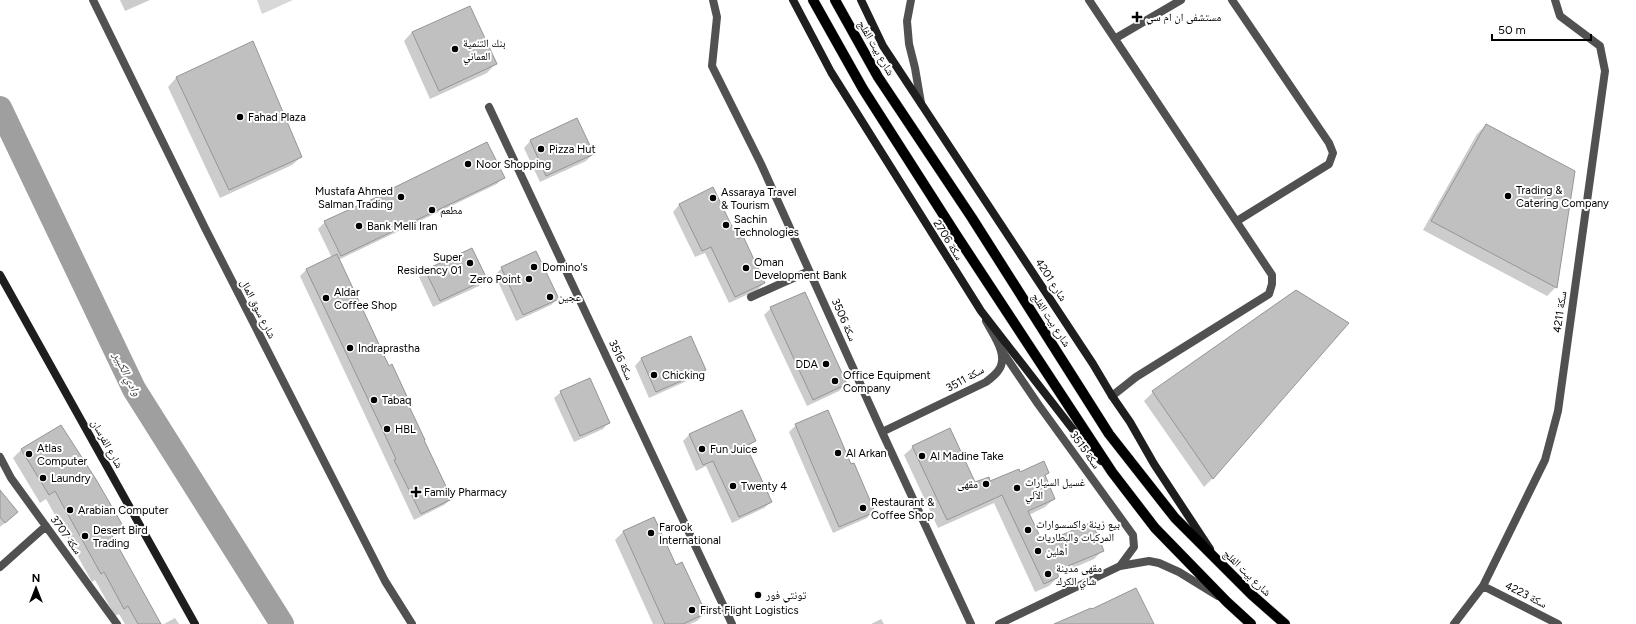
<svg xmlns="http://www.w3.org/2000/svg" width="1636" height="624" viewBox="0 0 1636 624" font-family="Figtree,'Noto Naskh Arabic',sans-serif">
	<rect width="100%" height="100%" fill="#fff"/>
	<path fill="#d8d8d8" d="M257,0H293L262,14Z"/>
	<path fill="#0003" d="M120,0H150L125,11Z
		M412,32L495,64L487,73L430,99L404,41Z
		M252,43L301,157L292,165L220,198L168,87L176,78Z
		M577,120L593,154L586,161L540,182L524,148L530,141Z
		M1486,125L1556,287L1547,296L1423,230L1477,134Z
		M503,177L497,184L338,260L451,499L444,505L414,520L300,276L306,270L332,258L318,229L325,222L383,195L386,192Z
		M712,189L738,240L764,283L757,290L729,303L705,253L695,257L673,212L679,205Z
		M502,268L557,299L551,305L516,321L495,275Z
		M425,271L485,279L479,286L433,307L419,277Z
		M771,308L846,384L839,391L807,406L764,315Z
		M1347,323L1212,479L1204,487L1144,401L1153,392Z
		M691,337L705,369L698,376L649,398L635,366L641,359Z
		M561,392L609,422L603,429L574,442L554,398Z
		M796,425L851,465L873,511L867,518L833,533L789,432Z
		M61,427L122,526L110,535L160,624H125L119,614L115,616L95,580L92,582L46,499L40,503L13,458L21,450Z
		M689,435L754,441L746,448L771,502L764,508L732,523L706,466L696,471L683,441Z
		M913,447L975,483L990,482L1020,473H1048L1044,476L1054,499L1045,507L1029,515L1042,544L1103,550L1094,559L1057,575L1058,577L1049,586L1035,592L994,503L938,528L904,455Z
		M0,492L13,516L0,527Z
		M654,518L676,566L705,613L697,621L690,624H653L615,540L623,532Z
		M175,618L179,624H164Z
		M881,619L884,624H871Z"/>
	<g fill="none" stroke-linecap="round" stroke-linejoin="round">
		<path stroke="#9f9f9f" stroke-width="24" d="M0,108L134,389L282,624"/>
	</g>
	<path fill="#c0c0c0" stroke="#959595" d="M470,6L497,64L439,91L412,32Z
		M253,41L302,157L229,190L176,77Z
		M577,118L594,154L546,176L530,140Z
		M1486,124L1575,171L1557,288L1431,221Z
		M487,142L505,178L341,256L324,221L386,193L385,192Z
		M713,187L738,239L743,236L765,283L735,297L711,247L702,251L679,204Z
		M472,248L487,279L440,301L425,270Z
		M536,251L559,299L523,315L501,267Z
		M337,254L389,366L392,364L410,403L408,404L425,440H424L452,499L421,514L394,460L396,459L377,418L306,269Z
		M1296,290L1349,323L1213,479L1152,391Z
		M805,292L847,384L813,400L770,307Z
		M691,336L706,370L656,392L641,358Z
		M590,378L610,423L580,436L560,391Z
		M742,410L756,441L746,446L772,502L739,517L713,461L703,465L689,434Z
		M828,410L851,464L854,463L875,512L839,527L795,424Z
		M61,425L97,481L123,526L110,532L161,624H138L128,606L124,609L104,572L101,574L55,491L49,495L21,449Z
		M950,428L975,482L989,477L990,481L1019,469L1020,472L1044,461L1049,473L1045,475L1055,499L1028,511L1043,543L1092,522L1104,551L1056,571L1059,577L1044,584L1002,495L947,520L912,446Z
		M0,490L18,512L5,523L0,517Z
		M654,517L676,565L682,562L706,613L683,624H665L623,531Z
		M1136,588L1154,624H1054L1091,608L1092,609Z"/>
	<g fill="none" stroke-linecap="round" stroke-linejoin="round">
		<defs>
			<path id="primary" d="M813,0L863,89L955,233L1112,472L1155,528L1227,602L1251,624
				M835,0L878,77L972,218L1109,434L1175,518L1252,595L1285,624"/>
		</defs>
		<use href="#primary" stroke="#dbdbdb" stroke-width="11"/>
		<path stroke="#515151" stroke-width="8" d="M93,0L205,228L385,581L412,624
			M713,0L717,17L712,66L761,164L882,432L971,624
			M911,0L907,21L909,44L915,68L921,103
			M1089,0L1272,275V284L1269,294L1136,377L1112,396
			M1232,0L1329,143L1333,153L1329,164L1237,221
			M1116,38L1181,0
			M489,107L732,624
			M751,297L809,271
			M1000,348L1038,404L1133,535L1134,547L1120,566
			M882,432L986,382C990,379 995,375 998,371C1010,356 993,335 986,321
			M0,457L11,478L117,624
			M0,567L46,526
			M1483,586L1558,624
			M999,624L1120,566L1149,561L1159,563L1179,572L1218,596
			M1454,624L1483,586L1545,460L1558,411L1605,71L1600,46L1560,16L1555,0"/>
		<path stroke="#1e1e1e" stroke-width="8" d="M793,0L831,72L981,311L1085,445L1101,461
			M861,0L883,46L1093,364L1112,396L1130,422L1154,464L1210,549
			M0,275L195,624"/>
		<use href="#primary" stroke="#000" stroke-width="10"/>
	</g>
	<g fill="#000" stroke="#fff" stroke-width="1.5">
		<path d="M1135 11h4v4h4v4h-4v4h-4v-4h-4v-4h4z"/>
		<circle cx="455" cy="49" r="4"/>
		<circle cx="240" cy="117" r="4"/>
		<circle cx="541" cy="149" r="4"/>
		<circle cx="468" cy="164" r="4"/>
		<circle cx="1508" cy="196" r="4"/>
		<circle cx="401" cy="197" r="4"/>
		<circle cx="713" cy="198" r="4"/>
		<circle cx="432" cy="210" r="4"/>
		<circle cx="726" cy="225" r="4"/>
		<circle cx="359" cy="226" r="4"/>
		<circle cx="470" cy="263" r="4"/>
		<circle cx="534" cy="267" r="4"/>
		<circle cx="746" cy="268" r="4"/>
		<circle cx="529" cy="279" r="4"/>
		<circle cx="550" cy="297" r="4"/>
		<circle cx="326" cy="298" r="4"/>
		<circle cx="350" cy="348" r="4"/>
		<circle cx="826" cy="364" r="4"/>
		<circle cx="654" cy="375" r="4"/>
		<circle cx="835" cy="381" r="4"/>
		<circle cx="374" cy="400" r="4"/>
		<circle cx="387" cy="429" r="4"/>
		<circle cx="702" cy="449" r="4"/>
		<circle cx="838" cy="453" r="4"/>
		<circle cx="29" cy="454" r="4"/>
		<circle cx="922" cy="456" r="4"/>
		<circle cx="43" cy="478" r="4"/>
		<circle cx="986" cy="484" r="4"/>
		<circle cx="733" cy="486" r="4"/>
		<circle cx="1017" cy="488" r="4"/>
		<path d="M414 486h4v4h4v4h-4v4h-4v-4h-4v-4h4z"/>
		<circle cx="863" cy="508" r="4"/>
		<circle cx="70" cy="510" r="4"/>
		<circle cx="1028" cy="530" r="4"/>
		<circle cx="651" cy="533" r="4"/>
		<circle cx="85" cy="536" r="4"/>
		<circle cx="1038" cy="551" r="4"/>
		<circle cx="1048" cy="574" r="4"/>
		<circle cx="758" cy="595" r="4"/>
		<circle cx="692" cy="610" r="4"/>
	</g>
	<g text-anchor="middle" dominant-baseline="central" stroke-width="4" stroke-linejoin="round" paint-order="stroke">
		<g font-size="11" fill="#000" stroke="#fff" text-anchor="start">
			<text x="1146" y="17">مستشفى ان ام سي</text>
			<text x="463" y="43">بنك التنمية<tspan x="463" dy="13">العماني</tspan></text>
			<text x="248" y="117">Fahad Plaza</text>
			<text x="549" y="149">Pizza Hut</text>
			<text x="476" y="164">Noor Shopping</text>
			<text x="1516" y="190">Trading &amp;<tspan x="1516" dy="13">Catering Company</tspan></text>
			<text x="393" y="191" text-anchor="end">Mustafa Ahmed<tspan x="393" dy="13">Salman Trading</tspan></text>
			<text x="721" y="192">Assaraya Travel<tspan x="721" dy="13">&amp; Tourism</tspan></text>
			<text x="440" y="210">مطعم</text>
			<text x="734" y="219">Sachin<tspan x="734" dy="13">Technologies</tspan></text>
			<text x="367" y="226">Bank Melli Iran</text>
			<text x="462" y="257" text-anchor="end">Super<tspan x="462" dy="13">Residency 01</tspan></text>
			<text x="754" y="262">Oman<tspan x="754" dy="13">Development Bank</tspan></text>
			<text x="542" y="267">Domino's</text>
			<text x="521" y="279" text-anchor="end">Zero Point</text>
			<text x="334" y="292">Aldar<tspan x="334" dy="13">Coffee Shop</tspan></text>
			<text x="558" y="297">عجين</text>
			<text x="358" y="348">Indraprastha</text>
			<text x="818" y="364" text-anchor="end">DDA</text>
			<text x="662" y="375">Chicking</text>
			<text x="843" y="375">Office Equipment<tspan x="843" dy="13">Company</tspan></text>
			<text x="382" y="400">Tabaq</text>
			<text x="395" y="429">HBL</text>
			<text x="37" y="448">Atlas<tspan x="37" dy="13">Computer</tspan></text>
			<text x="710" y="449">Fun Juice</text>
			<text x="846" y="453">Al Arkan</text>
			<text x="930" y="456">Al Madine Take</text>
			<text x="51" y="478">Laundry</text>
			<text x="1025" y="482">غسيل السيارات<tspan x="1025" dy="13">الآلي</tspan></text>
			<text x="978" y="484" text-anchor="end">مقهى</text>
			<text x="741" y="486">Twenty 4</text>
			<text x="424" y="492">Family Pharmacy</text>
			<text x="871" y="502">Restaurant &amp;<tspan x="871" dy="13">Coffee Shop</tspan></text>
			<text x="78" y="510">Arabian Computer</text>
			<text x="1036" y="524">بيع زينة واكسسوارات<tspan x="1036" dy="13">المركبات والبطاريات</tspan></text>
			<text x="659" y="527">Farook<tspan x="659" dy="13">International</tspan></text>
			<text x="93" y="530">Desert Bird<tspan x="93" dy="13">Trading</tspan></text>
			<text x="1046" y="551">أهلين</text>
			<text x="1056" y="568">مقهى مدينة<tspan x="1056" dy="13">شاي الكرك</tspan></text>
			<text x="766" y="595">تونتي فور</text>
			<text x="700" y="610">First Flight Logistics</text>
		</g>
		<g font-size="11" fill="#000" stroke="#fff">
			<text transform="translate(876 48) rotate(60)">شارع بيت الفلج</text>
			<text transform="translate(948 240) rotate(58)">سكة 2706</text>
			<text transform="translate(1051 280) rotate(57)">شارع 4201</text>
			<text transform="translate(258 309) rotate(63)">شارع سوق المال</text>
			<text transform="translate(1560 312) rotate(-82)">سكة 4211</text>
			<text transform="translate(844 320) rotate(66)">سكة 3506</text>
			<text transform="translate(1051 320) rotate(57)">شارع بيت الفلج</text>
			<text transform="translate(621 360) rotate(65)">سكة 3516</text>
			<text transform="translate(965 379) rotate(-29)">سكة 3511</text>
			<text transform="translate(107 444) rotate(61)">شارع الفرسان</text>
			<text transform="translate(1085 450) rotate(54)">سكة 3515</text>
			<text transform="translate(66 535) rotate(54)">سكة 3707</text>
			<text transform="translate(1247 573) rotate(44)">شارع بيت الفلج</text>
			<text transform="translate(1526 595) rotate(27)">سكة 4223</text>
		</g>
		<g font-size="12" font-style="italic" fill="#404040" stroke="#fff">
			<text transform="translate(127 374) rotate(63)">وادي الكبير</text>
		</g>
	</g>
	<g transform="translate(36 588)" stroke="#ffffff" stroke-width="3" paint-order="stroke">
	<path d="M0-3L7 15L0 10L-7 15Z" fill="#000000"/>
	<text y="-6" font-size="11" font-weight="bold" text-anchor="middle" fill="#000000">N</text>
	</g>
	<path d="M1492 34v6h99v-6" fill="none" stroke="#000000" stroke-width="2"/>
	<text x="1498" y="34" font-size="12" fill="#000000" stroke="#ffffff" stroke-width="3" paint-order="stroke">50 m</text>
</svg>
